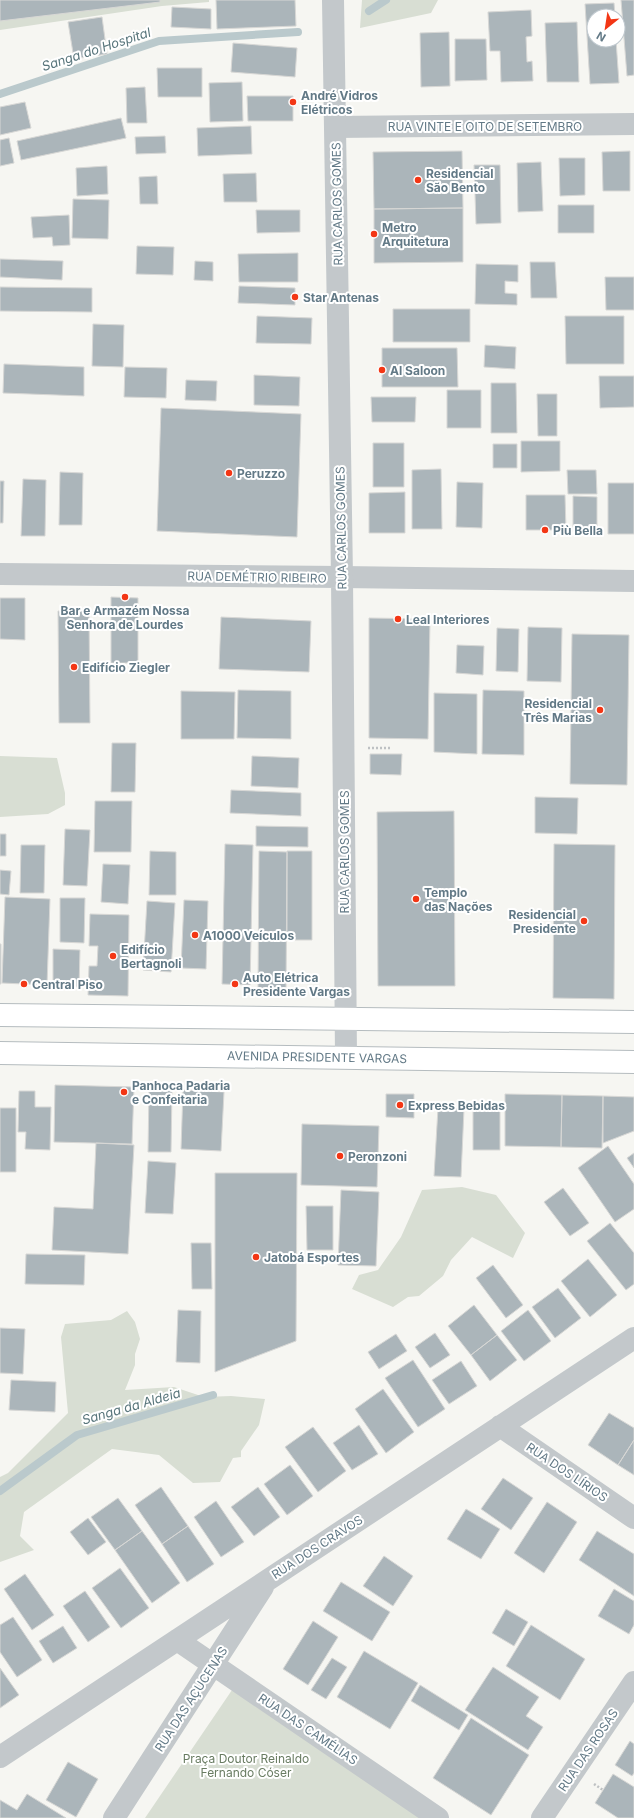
<svg xmlns="http://www.w3.org/2000/svg" width="634" height="1818" viewBox="0 0 634 1818" font-family="Inter,sans-serif">
	<rect width="100%" height="100%" fill="#f6f6f2"/>
	<path fill="#d8ded3" d="M0,0H209V2L162,6L0,30Z
		M362,0H438L431,13L360,28Z
		M0,756L57,758L65,793V805L48,814L0,817Z
		M462,1187L496,1195L525,1233L513,1258L472,1237L451,1260L443,1276L419,1296L408,1297L393,1307L352,1289L359,1275L378,1270L401,1237L422,1190Z
		M127,1311L135,1322L140,1339L135,1354V1365L125,1390L174,1387L204,1397L231,1396L265,1399L259,1425L241,1451V1457L233,1458L220,1482L193,1483L159,1455L112,1449L24,1512L20,1536L34,1550L0,1562V1477L8,1473L68,1413L61,1337L65,1324L111,1320Z
		M232,1690L421,1818H145Z"/>
	<g fill="none" stroke-linecap="round" stroke-linejoin="round">
		<path stroke="#bac9cc" stroke-width="8" d="M369,11L386,0
			M0,94L159,41L298,32
			M0,1491L77,1435L213,1395"/>
	</g>
	<path fill="#abb5ba" stroke="#d7d7d5" d="M0,0H160V2L0,21Z
		M216,0H295L296,26L217,29Z
		M621,0H634V75L627,76Z
		M614,3L615,16H594V40H616L619,83L590,84L585,4Z
		M172,7L211,9V29L171,27Z
		M531,10L532,36L526,37L527,62L532,61L533,81L501,82L500,51H490L488,12Z
		M102,17L107,54L74,59L68,22Z
		M577,22L579,82H547L545,23Z
		M449,32L450,86L421,87L420,33Z
		M455,39H486L487,80L455,81Z
		M233,43L297,48L295,77L231,72Z
		M157,68H202V97H158Z
		M242,82L243,121L210,122L209,83Z
		M145,87L147,123H127L126,88Z
		M247,96H293V121H248Z
		M25,102L31,128L0,135V107Z
		M121,118L126,138L21,160L17,141Z
		M251,126L252,154L198,156L197,128Z
		M165,136L166,153L136,154L135,137Z
		M9,138L14,163L0,166V140Z
		M462,151L463,208L374,209L373,152Z
		M630,151V191H603L602,152Z
		M559,158H585V195L560,196Z
		M541,162L543,211L518,212L517,163Z
		M474,165H500L501,223L476,224Z
		M107,166L108,194L77,196L76,168Z
		M256,173L257,202H224L223,174Z
		M157,176L158,204H140L139,177Z
		M73,199L109,200L108,239L72,238Z
		M558,205H594V233H558Z
		M463,208V262L374,263V209Z
		M256,210H300V232L257,233Z
		M69,215L70,245L53,246L52,237L33,238L31,217Z
		M137,246L174,247L173,275L136,274Z
		M298,253V282H239L238,254Z
		M0,259L63,261L62,280L0,277Z
		M195,261L213,262V281L194,280Z
		M530,262H555L557,298H531Z
		M476,264L518,265V282L505,281V293L517,294V305L475,304Z
		M605,277H634V310H606Z
		M239,286L295,288V305L238,303Z
		M0,287L92,288V312L0,311Z
		M393,309H470V342H393Z
		M257,316L312,318L311,344L256,343Z
		M565,316H624V364H566Z
		M93,324L124,325L123,367L92,366Z
		M485,345L516,347L515,369L484,367Z
		M382,348H457L458,387H382Z
		M4,364L84,367V396L3,393Z
		M125,367L167,368L166,398L124,397Z
		M254,375L300,377L299,406L254,405Z
		M599,376H634V407L600,408Z
		M186,380L217,381L216,401L185,400Z
		M491,383H516L517,433H491Z
		M447,390H481V428H447Z
		M537,394H557V436H538Z
		M371,397H416L415,422H372Z
		M161,408L301,414L297,537L157,531Z
		M521,441H560V471L521,472Z
		M373,443H404V487H373Z
		M493,444H517V468H493Z
		M441,469L442,529H412V470Z
		M567,470H596L597,494H568Z
		M60,472L83,473L82,525H59Z
		M23,479L46,480L45,536H21Z
		M0,481H4L3,523H0Z
		M457,482L483,483L482,528L456,527Z
		M608,483H634V534H608Z
		M405,492V533H369V493Z
		M526,495H565L566,530H526Z
		M573,496L597,497V533L573,532Z
		M111,597L138,598V663H111Z
		M0,598H25V640L0,639Z
		M58,611H89L90,723H59Z
		M221,617L311,621L309,672L219,669Z
		M369,618L430,619L428,739L369,738Z
		M528,627L562,628L561,682L527,681Z
		M497,628L519,629L518,672L496,671Z
		M572,634L629,635L627,785L570,784Z
		M457,645L484,646L483,675L456,673Z
		M238,690L291,691V739L237,738Z
		M483,690L524,691V755L482,754Z
		M181,691L235,692L234,739H181Z
		M434,693L477,694V754L434,752Z
		M112,743H136L135,792H111Z
		M370,754H402L401,775L370,774Z
		M252,756L299,758L298,788L251,786Z
		M231,790L301,793V816L230,813Z
		M535,797L578,798L577,834L535,833Z
		M95,801H132L131,852H94Z
		M454,811L455,986H378L377,812Z
		M256,826L308,827V847L256,846Z
		M65,829L90,830L87,886L63,885Z
		M0,834H6V856H0Z
		M225,844L253,845L250,985L222,984Z
		M554,844L615,845L614,999L553,998Z
		M21,845H45L44,893H20Z
		M150,851L176,852V895H149Z
		M259,851L287,852L286,989L258,988Z
		M287,851H312V940H287Z
		M103,864L130,865L128,904L101,902Z
		M0,870L11,871L9,895L0,894Z
		M5,897L50,899L47,985L2,983Z
		M60,898H85L84,943L60,942Z
		M184,900L208,901L206,969L181,968Z
		M147,901L175,903L171,972L143,970Z
		M90,914L129,915L128,996L88,995L89,966H97L98,946H89Z
		M0,944H1V984H0Z
		M53,949L80,950L79,987H53Z
		M55,1085L134,1087L132,1144L54,1142Z
		M149,1089H172L171,1152H148Z
		M183,1090L224,1092L221,1151L181,1149Z
		M19,1091H35V1107H51L50,1150L25,1149L26,1132H18Z
		M386,1094H414V1118L386,1117Z
		M505,1094L562,1095L561,1147L505,1146Z
		M562,1095L603,1096L602,1148L561,1147Z
		M603,1096L634,1097V1131L603,1143Z
		M473,1107H500V1150H473Z
		M0,1108H16V1172H0Z
		M438,1108L464,1109L461,1177L434,1176Z
		M302,1124L379,1126L377,1187L301,1185Z
		M96,1143L134,1145L128,1254L52,1250L54,1207L93,1209Z
		M608,1146L634,1184V1209L615,1222L578,1168Z
		M634,1153V1168L627,1158Z
		M148,1161L176,1163L173,1214L145,1213Z
		M215,1173H297L296,1341L215,1372Z
		M563,1188L589,1223L570,1236L544,1202Z
		M341,1190L379,1192L376,1266L338,1265Z
		M306,1206H333V1250H307Z
		M610,1223L634,1253V1284L626,1290L587,1241Z
		M191,1243H211L212,1289H192Z
		M26,1254L85,1255L84,1285L25,1284Z
		M588,1259L617,1295L590,1317L561,1281Z
		M493,1265L523,1305L506,1318L476,1278Z
		M558,1288L581,1318L555,1338L532,1307Z
		M474,1305L497,1335L471,1355L448,1326Z
		M178,1310L201,1311L200,1363L176,1362Z
		M528,1310L551,1341L524,1361L501,1331Z
		M0,1328L25,1329L23,1374L0,1373Z
		M435,1333L450,1355L430,1368L415,1347Z
		M396,1334L407,1351L379,1369L368,1352Z
		M497,1335L517,1360L490,1381L471,1355Z
		M413,1360L445,1409L418,1427L385,1378Z
		M461,1361L477,1386L449,1404L432,1380Z
		M11,1380L56,1382L55,1412L9,1410Z
		M383,1389L414,1432L386,1453L355,1409Z
		M609,1413L634,1428V1440L618,1465L588,1445Z
		M359,1425L378,1454L352,1470L333,1443Z
		M313,1427L346,1471L318,1492L285,1447Z
		M634,1440V1475L618,1465Z
		M290,1465L313,1496L287,1515L264,1484Z
		M503,1478L533,1498L511,1530L481,1509Z
		M161,1487L188,1526L162,1544L135,1505Z
		M258,1487L280,1517L254,1536L231,1507Z
		M118,1498L142,1531L115,1550L91,1517Z
		M216,1501L244,1542L221,1557L194,1517Z
		M547,1502L577,1522L544,1573L514,1553Z
		M466,1509L500,1529L481,1559L447,1539Z
		M88,1518L106,1542L88,1555L70,1532Z
		M188,1526L214,1564L187,1582L162,1544Z
		M142,1531L180,1583L152,1603L115,1550Z
		M597,1531L634,1554V1596L579,1560Z
		M384,1556L413,1576L393,1606L363,1586Z
		M120,1568L149,1608L121,1628L92,1588Z
		M25,1574L54,1615L32,1630L4,1589Z
		M341,1582L390,1612L372,1641L323,1611Z
		M614,1589L634,1601V1625L629,1634L598,1616Z
		M85,1591L110,1627L88,1642L63,1606Z
		M506,1609L528,1622L514,1646L492,1633Z
		M13,1617L42,1660L17,1677L0,1652V1625Z
		M313,1621L338,1637L308,1685L283,1669Z
		M531,1625L585,1659L560,1700L506,1666Z
		M63,1626L77,1648L53,1663L39,1641Z
		M364,1651L418,1683L390,1729L337,1697Z
		M332,1658L347,1667L326,1699L311,1690Z
		M493,1667L539,1697L526,1716L543,1727L528,1750L465,1710Z
		M0,1668L19,1695L0,1708Z
		M420,1685L468,1715L459,1730L411,1701Z
		M471,1718L529,1755L491,1815L433,1778Z
		M630,1741L634,1744V1773L632,1776L615,1765Z
		M68,1762L98,1779L76,1817L46,1800Z
		M613,1774L634,1787V1818H618L595,1803Z
		M27,1794L66,1818H0V1800L17,1810Z"/>
	<g fill="none" stroke-linecap="round" stroke-linejoin="round">
		<defs>
			<path id="secondary" d="M0,1015L634,1022
				M0,1053L634,1062"/>
		</defs>
		<use href="#secondary" stroke="#b5bcbf" stroke-width="24"/>
		<path stroke="#bec1c3" stroke-width="2.5" stroke-dasharray="2 2" stroke-linecap="butt" d="M368,748H392
			M594,1784L603,1790"/>
		<path stroke="#c3c8cb" stroke-width="22" d="M335,127L634,124
			M342,577L634,581
			M500,1426L634,1518
			M177,1640L438,1818
			M0,1757L634,1338
			M114,1818L263,1587
			M542,1818L634,1682"/>
		<path stroke="#c3c8cb" stroke-width="22" d="M333,0L342,577L346,1057
			M0,574L342,577"/>
		<use href="#secondary" stroke="#fff" stroke-width="22"/>
	</g>
	<g fill="#f33615" stroke="#fff" stroke-width="1.5">
		<circle cx="293" cy="102" r="4"/>
		<circle cx="418" cy="180" r="4"/>
		<circle cx="374" cy="234" r="4"/>
		<circle cx="295" cy="297" r="4"/>
		<circle cx="382" cy="370" r="4"/>
		<circle cx="229" cy="473" r="4"/>
		<circle cx="545" cy="530" r="4"/>
		<circle cx="125" cy="597" r="4"/>
		<circle cx="398" cy="619" r="4"/>
		<circle cx="74" cy="667" r="4"/>
		<circle cx="600" cy="710" r="4"/>
		<circle cx="416" cy="899" r="4"/>
		<circle cx="584" cy="921" r="4"/>
		<circle cx="195" cy="935" r="4"/>
		<circle cx="113" cy="956" r="4"/>
		<circle cx="24" cy="984" r="4"/>
		<circle cx="235" cy="984" r="4"/>
		<circle cx="124" cy="1092" r="4"/>
		<circle cx="400" cy="1105" r="4"/>
		<circle cx="340" cy="1156" r="4"/>
		<circle cx="256" cy="1257" r="4"/>
	</g>
	<g text-anchor="middle" dominant-baseline="central" stroke-width="4" stroke-linejoin="round" paint-order="stroke">
		<g font-size="12" font-weight="bold" fill="#627986" stroke="#fff" text-anchor="start">
			<text x="301" y="95">André Vidros<tspan x="301" dy="14">Elétricos</tspan></text>
			<text x="426" y="173">Residencial<tspan x="426" dy="14">São Bento</tspan></text>
			<text x="382" y="227">Metro<tspan x="382" dy="14">Arquitetura</tspan></text>
			<text x="303" y="297">Star Antenas</text>
			<text x="390" y="370">Al Saloon</text>
			<text x="237" y="473">Peruzzo</text>
			<text x="553" y="530">Più Bella</text>
			<text x="125" y="610" text-anchor="middle">Bar e Armazém Nossa<tspan x="125" dy="14">Senhora de Lourdes</tspan></text>
			<text x="406" y="619">Leal Interiores</text>
			<text x="82" y="667">Edifício Ziegler</text>
			<text x="592" y="703" text-anchor="end">Residencial<tspan x="592" dy="14">Três Marias</tspan></text>
			<text x="424" y="892">Templo<tspan x="424" dy="14">das Nações</tspan></text>
			<text x="576" y="914" text-anchor="end">Residencial<tspan x="576" dy="14">Presidente</tspan></text>
			<text x="203" y="935">A1000 Veículos</text>
			<text x="121" y="949">Edifício<tspan x="121" dy="14">Bertagnoli</tspan></text>
			<text x="243" y="977">Auto Elétrica<tspan x="243" dy="14">Presidente Vargas</tspan></text>
			<text x="32" y="984">Central Piso</text>
			<text x="132" y="1085">Panhoca Padaria<tspan x="132" dy="14">e Confeitaria</tspan></text>
			<text x="408" y="1105">Express Bebidas</text>
			<text x="348" y="1156">Peronzoni</text>
			<text x="264" y="1257">Jatobá Esportes</text>
		</g>
		<g font-size="12" fill="#627986" stroke="#fff">
			<text x="485" y="126">RUA VINTE E OITO DE SETEMBRO</text>
			<text transform="translate(337 204) rotate(-91)">RUA CARLOS GOMES</text>
			<text transform="translate(341 528) rotate(-91)">RUA CARLOS GOMES</text>
			<text transform="translate(257 577) rotate(1)">RUA DEMÉTRIO RIBEIRO</text>
			<text transform="translate(344 852) rotate(-90)">RUA CARLOS GOMES</text>
			<text transform="translate(317 1057) rotate(1)">AVENIDA PRESIDENTE VARGAS</text>
			<text transform="translate(567 1472) rotate(34)">RUA DOS LÍRIOS</text>
			<text transform="translate(317 1547) rotate(-33)">RUA DOS CRAVOS</text>
			<text transform="translate(191 1699) rotate(-57)">RUA DAS AÇUCENAS</text>
			<text transform="translate(308 1729) rotate(34)">RUA DAS CAMÉLIAS</text>
			<text transform="translate(588 1750) rotate(-56)">RUA DAS ROSAS</text>
		</g>
		<g font-size="12" fill="#697c62" stroke="#fff">
			<text x="246" y="1758">Praça Doutor Reinaldo<tspan x="246" dy="14">Fernando Cóser</tspan></text>
		</g>
		<g font-size="13" font-style="italic" fill="#59767c" stroke="#fff">
			<text transform="translate(96 49) rotate(-18)">Sanga do Hospital</text>
			<text transform="translate(131 1406) rotate(-16)">Sanga da Aldeia</text>
		</g>
	</g>
	<g transform="translate(606 28) rotate(210)"><circle r="19" fill="#ffffff" stroke="#c0c9cf"/>
	<path d="M0-3L7 15L0 10L-7 15Z" fill="#f33615"/>
	<text y="-6" font-size="11" font-weight="bold" text-anchor="middle" fill="#627986">N</text>
	</g>
</svg>
